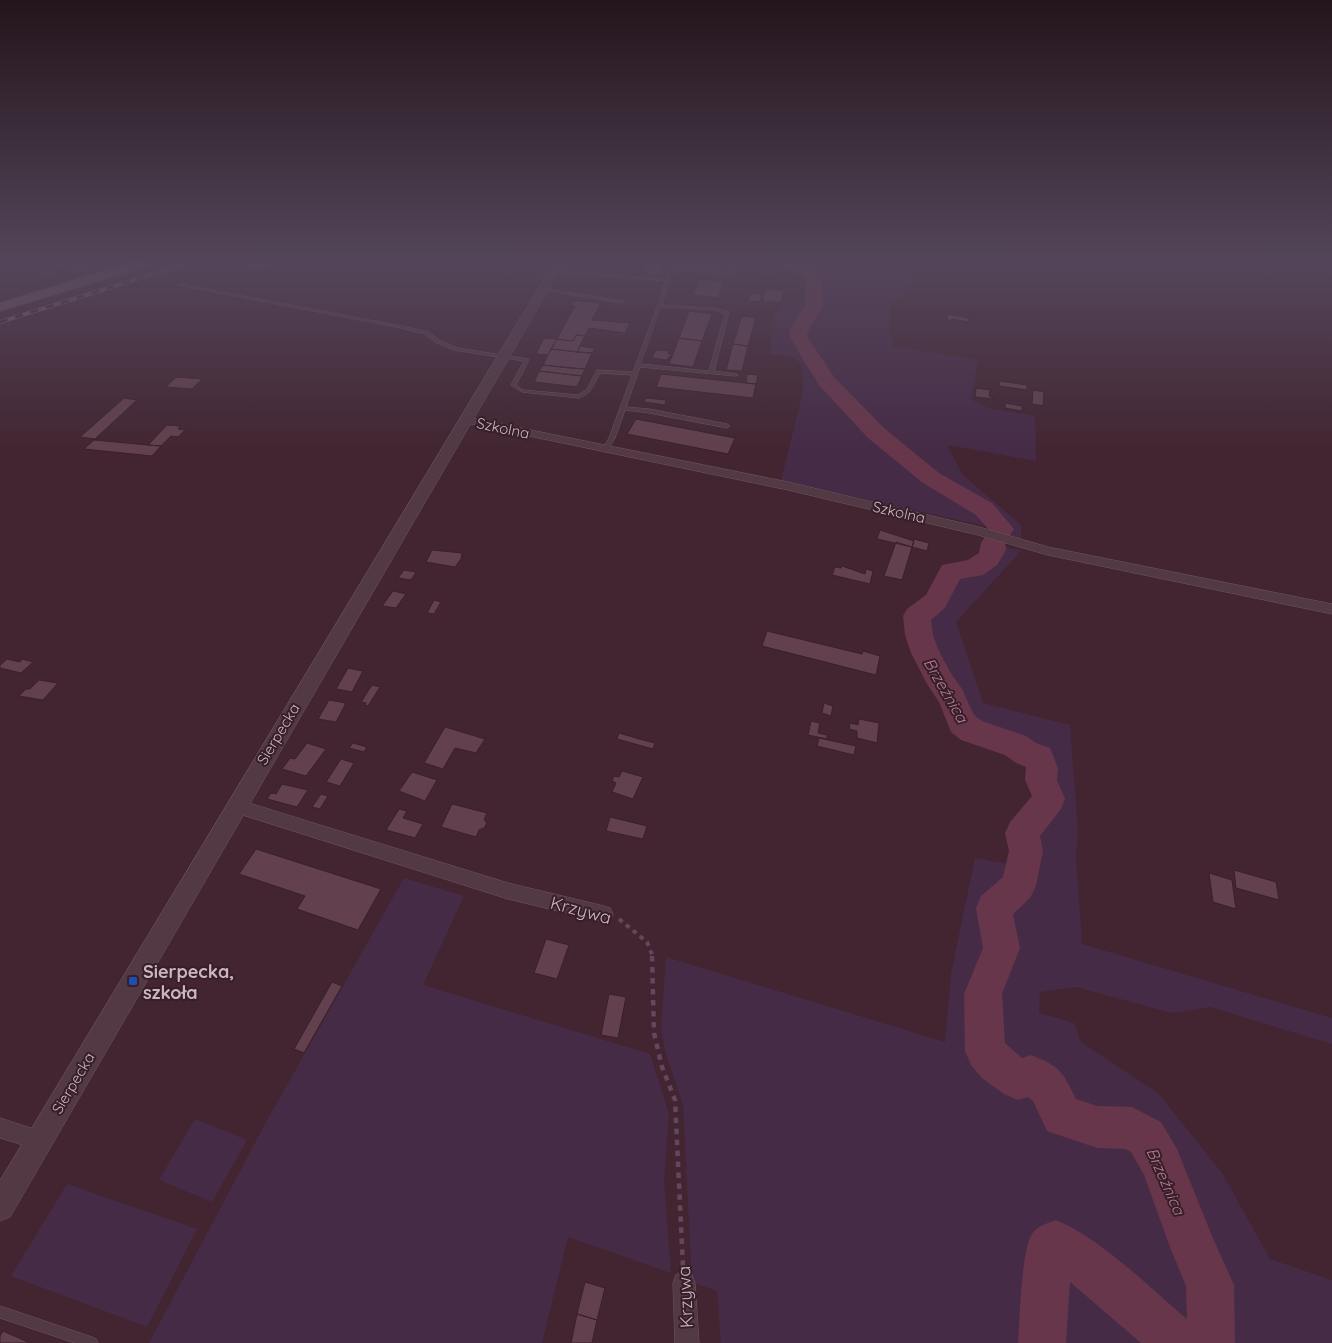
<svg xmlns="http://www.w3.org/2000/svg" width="1332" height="1343" viewBox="0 0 1332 1343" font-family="Quicksand,sans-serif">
	<rect width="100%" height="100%" fill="#422531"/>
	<path fill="#462b46" d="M756,263H891L918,280L890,307L892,346L978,360L971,399L987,408L1035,416L1036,461L947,445L963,475L1021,525V539L1001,534L985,526L781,480L803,392L802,364L793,357L770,354L773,316L788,302L822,299L816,289L820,271L769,273Z
		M999,543H1003L1008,548L1021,551L956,622L983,703L1070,725L1078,832L1076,856L1082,944L1332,1018V1044L1210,1007L1172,1013L1076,987L1040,992L1039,1013L1074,1023L1081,1042L1159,1094L1222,1173L1270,1259L1332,1280V1343H1217L1215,1288L1179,1186L1148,1131L1131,1121L1097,1120L1068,1110L1053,1084L1030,1070L1019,1073L989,1048L990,997L1006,949L998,910L1022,888L1029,845L1026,836L1051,800L1046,777L1048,768L1040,754L1029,752L1017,741L970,726L962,717L958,698L939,670V663C922,647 923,640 921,618L946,597L948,581L956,572L972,574L996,562L1000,553Z
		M975,858L1019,866L1014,883L989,905L999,945L976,989L979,1019L978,1039L981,1053L988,1065L1016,1083L1033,1081L1046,1097L1061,1123L1095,1134L1132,1132L1145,1141L1199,1270L1207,1296V1343H1192L1160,1320L1133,1293L1050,1233L1044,1237L1033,1343H721L717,1291L692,1282L683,1105L666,1054L661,1029L666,957L945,1042L951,973Z
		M404,878L464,896L423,985L650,1054L669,1114L664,1181L671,1273L568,1237L542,1343H149L265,1124Z
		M195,1119L247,1140L212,1202L159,1180Z
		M67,1184L197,1229L147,1327L11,1276Z
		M1057,1250L1171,1343H1049L1052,1254Z"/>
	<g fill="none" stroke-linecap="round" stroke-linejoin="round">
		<path fill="#68364b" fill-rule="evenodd" d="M781,263C804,263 822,260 823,289C823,293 824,300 823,305C820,316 809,324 807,336L834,377L884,428L939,473L992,503L1014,529L1005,543L1006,550L997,565L983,575L960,579L945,608L931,620L933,635L938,649L950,672L962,689L974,715L982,721L1026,736L1036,743L1050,748L1058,768L1057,780L1065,799L1061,809L1040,836L1043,851L1036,886L1030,898L1013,914L1020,948L1002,994L1005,1043L1022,1058L1031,1055C1061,1067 1062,1071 1076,1099L1097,1106L1132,1107L1161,1122L1177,1149L1212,1236L1234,1285L1235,1343H1141L1070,1282L1066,1343H1018C1020,1319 1021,1251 1032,1234C1037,1226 1048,1223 1056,1220C1100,1238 1149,1287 1187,1319L1186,1286L1170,1247L1144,1175L1131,1152L1126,1149L1097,1148L1047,1131L1033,1101L1028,1097L1018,1100L1004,1094L982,1078L971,1065L965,1051L964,994L983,948L976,908L981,896L1003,877L1009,851L1005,833L1010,822L1032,796L1025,780L1026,767L1016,763L1005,755L961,740L951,732L939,702L927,684L911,653L905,635L903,616L907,609L926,595L942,565L968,560L979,553L981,543L989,530L976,515L923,483L868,438L819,385L789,336L790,329L805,305L806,276L783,267Z"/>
	</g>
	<path fill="#62404e" stroke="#39202a" d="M243,263H280L254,272Z
		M648,263L663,265L658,276L642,274Z
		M685,263H703L728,266L710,268Z
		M699,279L726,282L723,283L718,298L693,295Z
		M766,289L784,291L781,303L762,301Z
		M751,293L762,294L760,302L748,301Z
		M578,301L601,303L592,320L630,323L625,333L589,328L585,336L576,335L573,341L557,339L575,306H570L573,302Z
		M689,311L712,314L702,341L679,338Z
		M948,314L969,318L968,322L952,319L951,321L947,320Z
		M742,316L756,318L748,346L733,344Z
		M576,335L585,336L577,352L551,349L557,339L573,341Z
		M544,338L557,339L548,355L536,354Z
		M679,338L702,341L693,367L669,364Z
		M733,344L748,346L742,371L726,370Z
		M580,346L595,348L592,353L577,352Z
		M551,349L577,352L592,353L585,369L543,365Z
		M656,350L669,351L668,354H673L666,360L652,358Z
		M543,365L569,368L585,369L582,376L539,371Z
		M539,371L582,376L577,387L534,382Z
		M661,374L746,383L756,384L753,398L656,387Z
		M747,374L758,375L756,384L746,383Z
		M176,377L202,379L192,389L166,387Z
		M1000,381L1027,385V390L999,386Z
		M976,388L990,390L989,396L995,399L975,397Z
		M1033,390L1044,392L1043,406L1032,404Z
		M124,398L137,400L95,439L80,437Z
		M646,398L666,400L665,405L644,402Z
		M1005,403L1022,406V411L1005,408Z
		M636,419L735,438L728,454L627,434Z
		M167,425L180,426L178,429L185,430L178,437L171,436L161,446L148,445Z
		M94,440L148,445L161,446L152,456L84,449Z
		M880,530L914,541L912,547L877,539Z
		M914,539L929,543L927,551L912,547Z
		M896,542L912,547L902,580L884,576Z
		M432,550L462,553L461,559L455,567L426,562Z
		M842,566L865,574L866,569L873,571L870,584L832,575L835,567L841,568Z
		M404,570L416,572L411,580L398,578Z
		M393,591L406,594L396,608L382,606Z
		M434,600L441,602L434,614L427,613Z
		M767,631L862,654L863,651L880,656L876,675L762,646Z
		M7,659L20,662L22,659L33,662L21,673L0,668V665Z
		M348,668L363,671L352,692L336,689Z
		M39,680L58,683L43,700L19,696L26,689H30Z
		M372,685L380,687L368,706L365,705L366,703L361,702Z
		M329,700L346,703L336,722L318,719Z
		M824,703L833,706L831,716L822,713Z
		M859,719L879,723L877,743L857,738V731L849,729L850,723L858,725Z
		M811,721L820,723L818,733L827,735V739L808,735Z
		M445,727L485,739L476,753L455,748L443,769L424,763Z
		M619,733L643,740L655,743L653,749L617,739Z
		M819,738L856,746L854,755L817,746Z
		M307,743L326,749L306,776L282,769L290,758L295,759Z
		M353,743L367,747L364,752L349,748Z
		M341,759L354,763L340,786L326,782Z
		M622,771L643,777L633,799L612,792L616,783L612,781L614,776L619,777Z
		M412,772L437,780L425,801L399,791Z
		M282,784L308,790L297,807L267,799L271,793L276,794Z
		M321,794L328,796L320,809L312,807Z
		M452,804L487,813L484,820L487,823L484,828L479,830L476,837L441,827Z
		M399,809L407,811L403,818L423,824L415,838L386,830Z
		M610,817L647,826L643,839L606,831Z
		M256,849L381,889L358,930L297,909L305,896L239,874Z
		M1234,870L1276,882L1279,900L1236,888Z
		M1209,873L1232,880L1236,909L1213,902Z
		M546,939L569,945L557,979L534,973Z
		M332,982L342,986L304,1053L294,1049Z
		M609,994L626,997L618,1038L601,1035Z
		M585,1282L605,1288L597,1320L577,1314Z
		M577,1314L597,1320L592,1343H571Z
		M3,1331L30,1343H0V1336Z"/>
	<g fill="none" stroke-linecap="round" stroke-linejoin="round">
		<defs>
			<path id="service" d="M44,263L63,264H64V266L79,269L100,263L104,264L79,271Z
				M666,263H671L674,266L730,272L732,263H736L734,273L732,274L674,268L669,280L662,305L715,308L729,312L714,371L736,374L738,375L736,376L640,367L626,407L649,409L727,424L730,426L727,428L649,413L625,410L615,438L607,451L605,452L602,450L609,438L632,375L600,373C594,383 592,394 579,398L522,392L511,385L524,361L454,350L435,342L425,334L396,327L178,285L180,284L396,325L429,332L439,340L457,348L529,359V360L516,385L523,390L578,395L587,389L597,370L633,372L659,302L665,281L554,272L552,271L554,270L666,279L671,267ZM661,307L715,310L725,314L709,371L641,364Z
				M542,288L622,301L624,302L622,303L543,290H542Z
				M0,1306L92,1337L96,1339L98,1343H75L0,1318Z"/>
			<path id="minor" d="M466,417L788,482L979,527L1048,547L1332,604V614L1048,555L978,535L788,490L462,422L461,420Z
				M236,799L508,883L604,906L610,908L613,914L610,920L604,922L508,899L230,811L228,806L230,801Z
				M0,1118L46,1133L49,1140L46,1147L39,1150L0,1138Z
				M684,1272L692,1275L695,1283L699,1343H675L673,1283L676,1275Z"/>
			<path id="tertiary" d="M554,263H564L10,1217L0,1221V1181Z"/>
			<path id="primary" d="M129,263H149L148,266L0,311V303Z"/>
		</defs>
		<use href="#service" stroke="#6f5761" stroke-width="1"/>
		<use href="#minor" stroke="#6f5761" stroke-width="1"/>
		<use href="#tertiary" stroke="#6f5761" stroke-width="1"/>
		<use href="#primary" stroke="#5b434c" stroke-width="2"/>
		<path stroke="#62475e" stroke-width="2" stroke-dasharray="2.5 2.5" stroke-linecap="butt" d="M1,263L56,275"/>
		<path stroke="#62475e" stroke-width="4" stroke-dasharray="4.5 4.5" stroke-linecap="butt" d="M619,919L647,942L653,957"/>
		<path stroke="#62475e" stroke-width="4.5" stroke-dasharray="5.5 5.5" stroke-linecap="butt" d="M652,956L654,1033L662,1067L675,1100L683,1267"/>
		<use href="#service" fill="#523943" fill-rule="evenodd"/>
		<use href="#minor" fill="#523943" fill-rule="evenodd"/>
		<use href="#tertiary" fill="#523943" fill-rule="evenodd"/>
		<use href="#primary" fill="#725762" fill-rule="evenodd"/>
		<defs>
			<path id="rail" d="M0,322L188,263"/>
		</defs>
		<use href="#rail" stroke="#795b67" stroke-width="4"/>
		<use href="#rail" stroke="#371e28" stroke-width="2.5" stroke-dasharray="8" stroke-linecap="butt"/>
	</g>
	<linearGradient id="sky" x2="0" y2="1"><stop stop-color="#24141b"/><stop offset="0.58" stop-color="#54465a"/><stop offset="1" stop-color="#54465a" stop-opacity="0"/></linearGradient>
	<rect width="1332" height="451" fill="url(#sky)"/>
	<rect fill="#1a4fb4" stroke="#371e28" stroke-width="2" x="128" y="976" width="10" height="10" rx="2.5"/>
	<g text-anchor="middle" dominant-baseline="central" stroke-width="4" stroke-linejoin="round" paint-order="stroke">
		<g font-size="15" fill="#ccb6be" stroke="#371e28">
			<text transform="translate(503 428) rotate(12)">Szkolna</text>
			<text transform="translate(899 512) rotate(13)">Szkolna</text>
			<text transform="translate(278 734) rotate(-59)">Sierpecka</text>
			<text transform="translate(73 1083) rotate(-59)">Sierpecka</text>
		</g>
		<g font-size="16" font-style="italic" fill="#b47c94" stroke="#371e28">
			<text transform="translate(946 690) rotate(60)">Brzeźnica</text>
			<text transform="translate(1166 1181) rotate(66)">Brzeźnica</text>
		</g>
		<g font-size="18" fill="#ccb6be" stroke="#371e28">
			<text transform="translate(581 910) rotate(15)">Krzywa</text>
			<text transform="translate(685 1297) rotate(-93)">Krzywa</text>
		</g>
		<g font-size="18" font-weight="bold" fill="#ccb6be" stroke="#371e28" text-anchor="start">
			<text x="143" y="971">Sierpecka,<tspan x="143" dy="21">szkoła</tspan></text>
		</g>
	</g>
</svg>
